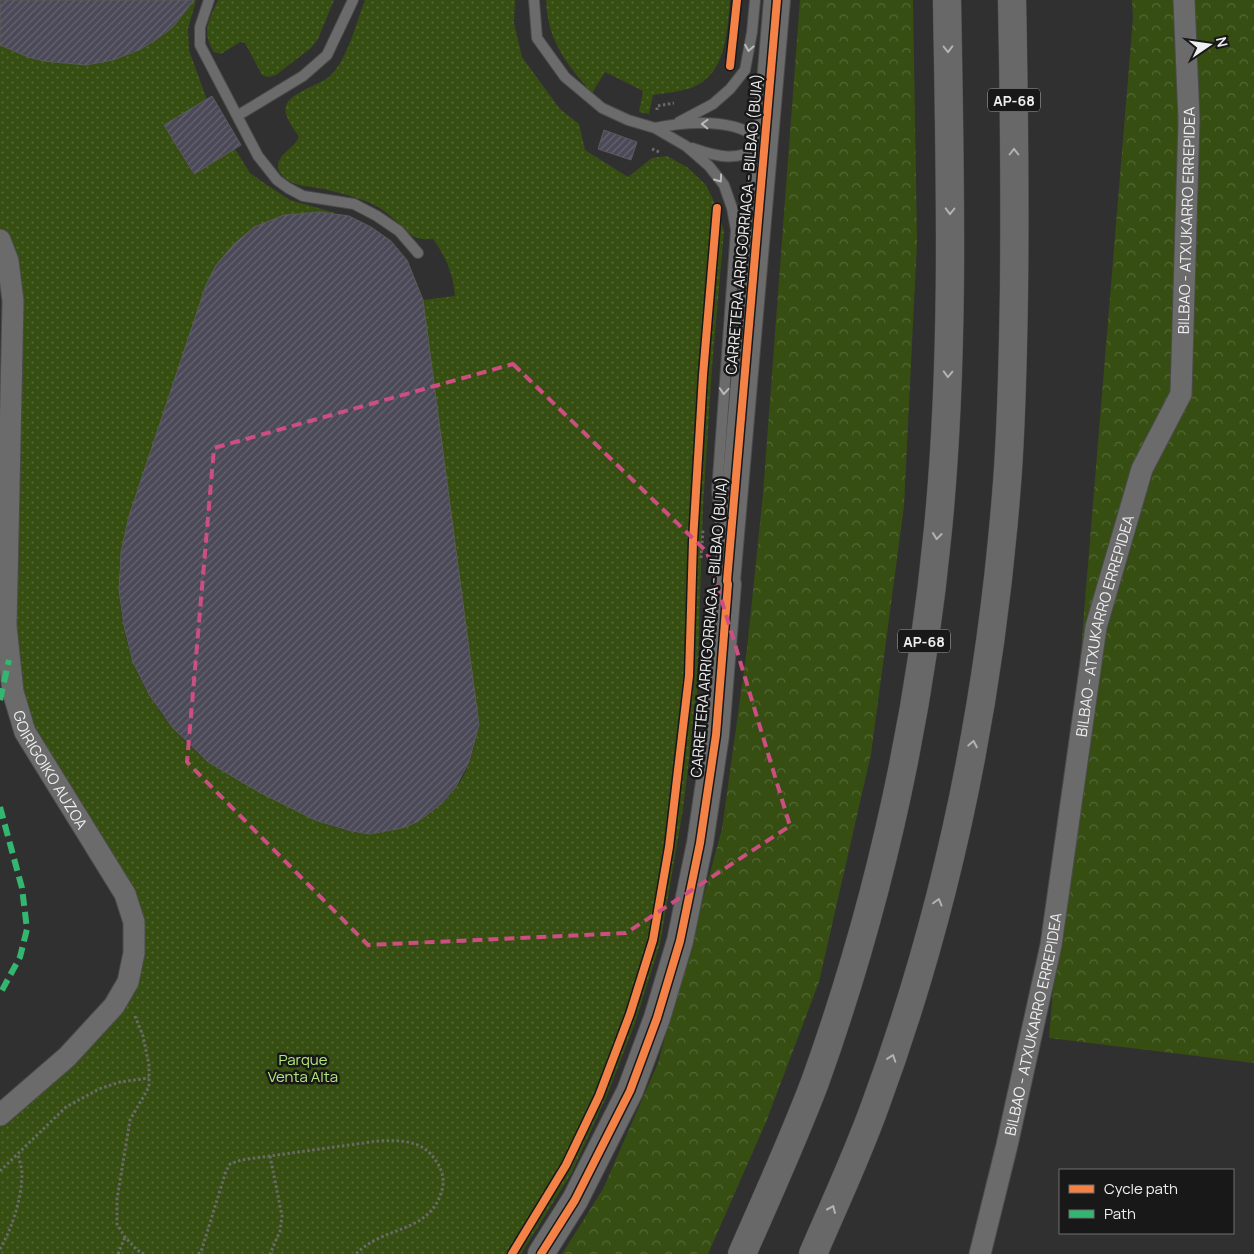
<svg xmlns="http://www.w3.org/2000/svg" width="1254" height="1254" viewBox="0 0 1254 1254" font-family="Manrope,sans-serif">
	<defs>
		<pattern id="green-dots" width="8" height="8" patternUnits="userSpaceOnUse" patternTransform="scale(1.25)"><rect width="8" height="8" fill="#364e12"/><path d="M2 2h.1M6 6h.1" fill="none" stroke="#536835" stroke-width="1.8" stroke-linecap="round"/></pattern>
		<pattern id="forest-crowns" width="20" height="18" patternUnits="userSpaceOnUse" patternTransform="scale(1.25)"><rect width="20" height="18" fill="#364e12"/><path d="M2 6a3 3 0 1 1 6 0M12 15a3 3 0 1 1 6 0" fill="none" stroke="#536835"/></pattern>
		<pattern id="building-hatch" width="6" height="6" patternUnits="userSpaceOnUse" patternTransform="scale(1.25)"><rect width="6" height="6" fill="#4b4957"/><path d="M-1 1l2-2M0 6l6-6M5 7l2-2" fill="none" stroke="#65646f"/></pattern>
	</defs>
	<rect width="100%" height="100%" fill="#313031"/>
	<path fill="url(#green-dots)" d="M194,0H196L188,29L189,50L207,100L164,125L193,174L235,149L250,173L267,185L290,200L336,213C273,209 235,228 206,285L129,516C127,528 123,540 121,553C116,589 121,627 133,661C147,700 175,735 207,761C213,766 222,770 229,774C244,783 258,791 273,798C298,811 324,826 353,832C402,840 453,808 470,761C474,749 476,737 479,725L423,300L455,296C453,273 446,257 433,239C428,239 423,240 418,238C412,237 407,231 403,227C393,218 381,207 368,202C355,197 341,193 328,190C313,186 291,188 281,174C270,157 293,151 299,137C294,129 283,116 286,106C289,93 320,85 330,76C348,59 356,23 365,0H515L514,23L522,57L560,109L579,124L585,150L628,177L652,158L667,156L687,167L706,185L717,208L724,231L712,367L703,506L697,692L683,809L660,944L635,1023L606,1098L571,1174L521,1254H0V1115L114,1006L134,922L15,699L13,301L0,240V45C55,73 125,72 172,27C180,19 187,9 194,0Z
		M218,0H334L318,39L311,48L276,75L268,77L262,75L245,43L240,42L221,54L214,52C201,32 209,20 218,0Z
		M546,0H730C727,31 727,75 691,88C679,92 665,93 653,95L649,114L639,112L643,91L605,72L592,93C566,63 548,42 546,0Z"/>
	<path fill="url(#forest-crowns)" d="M800,0H913L917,242L904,506L871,754L819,982L766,1122L708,1254H562L603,1189L658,1063L722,829L747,649L763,494Z
		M1132,0H1254V1063L1049,1038L1133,18Z"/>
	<path fill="url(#building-hatch)" stroke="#5a5a5b" d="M0,0H194L173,27L154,41L139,50L113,60L86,65L44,61L28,57L0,45Z
		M212,96L241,145L194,174L164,125Z
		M604,130L637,142L631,160L598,149Z
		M320,212L349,216L371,227L391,241L407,260L423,300L479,725L469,762L455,788L441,804L417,822L402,828L370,834L351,831L315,820L259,792L208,762L173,728L150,696L133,662L124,626L119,590L121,552L129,516L206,285L216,265L233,245L254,227L284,215Z"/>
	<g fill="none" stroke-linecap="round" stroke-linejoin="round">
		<defs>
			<path id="service" d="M209,0L200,27V45L258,156L277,180L288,188L303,196L354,204L377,216L399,231L418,253
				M534,0L537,38L565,77L602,108L628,120L655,128L686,146L709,166L724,185L732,208L736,230L717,491L721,527
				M237,116L303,76L327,55L353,0
				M679,122L713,104L730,89L745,70L752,32L755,0
				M655,128C682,122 725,119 750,133C755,137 759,143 763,147C736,161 720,158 692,148"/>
			<g id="minor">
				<path id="s1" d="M0,240L8,261L13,301L6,626L13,692L25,732L125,894L134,922V953L128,982L114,1006L67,1057L0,1115"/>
				<path id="s2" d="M980,1254L1007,1145L1051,945L1096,627L1142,469L1181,394L1189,120L1184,0"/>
			</g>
			<path id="tertiary" d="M541,1254L575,1200L630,1091L657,1018L680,941L700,843L716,735L728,584L727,581L777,0"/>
			<path id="motorway" d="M742,1254C767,1197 793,1140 815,1082C879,904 920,717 938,529C955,353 950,176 947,0
				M813,1254C834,1205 857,1156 875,1106C949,906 991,695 1007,483C1012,419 1013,355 1014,290C1015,193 1014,97 1012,0"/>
		</defs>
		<use href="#service" stroke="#4c4b4c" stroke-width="12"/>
		<use href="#minor" stroke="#4c4b4c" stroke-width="23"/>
		<use href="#tertiary" stroke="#4c4b4c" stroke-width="28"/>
		<use href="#motorway" stroke="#4c4b4c" stroke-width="29"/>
		<path stroke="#6a6969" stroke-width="3" stroke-dasharray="2.5 2.5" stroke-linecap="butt" d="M657,110V106L674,103
			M652,149L659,152
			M701,558L703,529
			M135,1016L143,1036L149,1065V1087L130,1120L117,1199V1224L125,1237L137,1250L144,1254
			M270,1156L282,1216L280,1231L270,1254
			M0,1171L66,1107L99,1089L120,1082L149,1078
			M0,1249C12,1229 22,1197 22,1174C22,1167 19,1160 18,1154
			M118,1254L125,1237
			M198,1254L201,1252L226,1171L230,1164L241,1160L378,1141C401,1140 423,1140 436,1161C442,1169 445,1180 442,1190C430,1234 384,1225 356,1254"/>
		<use href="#service" stroke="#6b6b6b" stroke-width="10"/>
		<use href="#minor" stroke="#6b6b6b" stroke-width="21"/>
		<use href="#tertiary" stroke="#6b6b6b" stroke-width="26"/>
		<use href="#motorway" stroke="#686868" stroke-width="28"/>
		<path stroke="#33b770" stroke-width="6" stroke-dasharray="12 6" stroke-linecap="butt" d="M0,700L9,660
			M0,807L22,888L27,929L20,957L0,994"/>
		<defs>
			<path id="cycleway" d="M730,66L737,0
				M512,1254L566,1165L599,1096L630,1014L653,940L669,847L689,676L693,541L703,375L717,208
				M541,1254L575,1200L630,1091L657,1018L680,941L700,843L716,735L728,584L727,581L777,0"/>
		</defs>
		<use href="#cycleway" stroke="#191819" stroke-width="11"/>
		<use href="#cycleway" stroke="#f48246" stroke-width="8"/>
	</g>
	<defs><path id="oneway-chevron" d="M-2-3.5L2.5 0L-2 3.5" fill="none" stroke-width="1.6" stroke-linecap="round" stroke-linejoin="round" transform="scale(1.25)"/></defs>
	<g stroke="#bababb">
		<use href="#oneway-chevron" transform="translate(749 48) rotate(100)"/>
		<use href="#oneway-chevron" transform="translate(705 124) rotate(-178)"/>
		<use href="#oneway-chevron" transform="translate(719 179) rotate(54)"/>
		<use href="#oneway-chevron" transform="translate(724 391) rotate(94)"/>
	</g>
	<g stroke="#b2b2b3">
		<use href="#oneway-chevron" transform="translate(948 49) rotate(89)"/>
		<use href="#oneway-chevron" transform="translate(1014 152) rotate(-90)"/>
		<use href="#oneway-chevron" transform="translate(950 211) rotate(91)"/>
		<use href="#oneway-chevron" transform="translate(948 374) rotate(92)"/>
		<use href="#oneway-chevron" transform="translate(937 536) rotate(96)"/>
		<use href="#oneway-chevron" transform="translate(973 744) rotate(-79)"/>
		<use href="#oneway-chevron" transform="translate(938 902) rotate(-75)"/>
		<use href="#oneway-chevron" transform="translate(892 1058) rotate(-71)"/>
		<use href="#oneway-chevron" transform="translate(832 1209) rotate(-66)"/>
	</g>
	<path fill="none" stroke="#cd4e80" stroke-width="4" stroke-dasharray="10 6" stroke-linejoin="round" d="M513,364L707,552L790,826L626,933L368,945L187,762L214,448Z"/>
	<g text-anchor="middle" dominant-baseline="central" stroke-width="5" stroke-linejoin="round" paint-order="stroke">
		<g fill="#191819" stroke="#afaeb0" stroke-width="1">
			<rect x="988" y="88.5" width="52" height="23" rx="4"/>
			<rect x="898" y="629.5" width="52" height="23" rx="4"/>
		</g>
		<g font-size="14" font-weight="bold" fill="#efeef0">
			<text x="1014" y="100">AP-68</text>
			<text x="924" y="641">AP-68</text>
		</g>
		<g font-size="15" fill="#efeef0" stroke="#191819">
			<text stroke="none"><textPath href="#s2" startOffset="1061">BILBAO - ATXUKARRO ERREPIDEA</textPath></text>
			<text transform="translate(744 224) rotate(-85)">CARRETERA ARRIGORRIAGA - BILBAO (BUIA)</text>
			<text stroke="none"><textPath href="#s2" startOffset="641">BILBAO - ATXUKARRO ERREPIDEA</textPath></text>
			<text transform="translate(709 627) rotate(-85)">CARRETERA ARRIGORRIAGA - BILBAO (BUIA)</text>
			<text stroke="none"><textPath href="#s1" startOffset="541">GOIRIGOIKO AUZOA</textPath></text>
			<text stroke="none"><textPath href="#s2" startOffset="236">BILBAO - ATXUKARRO ERREPIDEA</textPath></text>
		</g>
		<g font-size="15" fill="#b4e77b" stroke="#191819">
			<text x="303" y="1059">Parque<tspan x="303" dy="17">Venta Alta</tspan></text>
		</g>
	</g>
	<rect x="1059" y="1169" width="175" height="65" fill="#191819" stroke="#6f6e6f"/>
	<rect x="1069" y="1185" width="25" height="8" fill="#f48246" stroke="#6f6e6f"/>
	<text x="1104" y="1194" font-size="15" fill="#efeef0">Cycle path</text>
	<rect x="1069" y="1210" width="25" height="8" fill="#33b770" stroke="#6f6e6f"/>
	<text x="1104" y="1219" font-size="15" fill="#efeef0">Path</text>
	<g transform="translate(1209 45) rotate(77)" stroke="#191819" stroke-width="4" paint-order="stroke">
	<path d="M0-4L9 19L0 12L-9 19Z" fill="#efeef0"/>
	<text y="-8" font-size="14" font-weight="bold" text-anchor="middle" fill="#efeef0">N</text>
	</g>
</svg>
